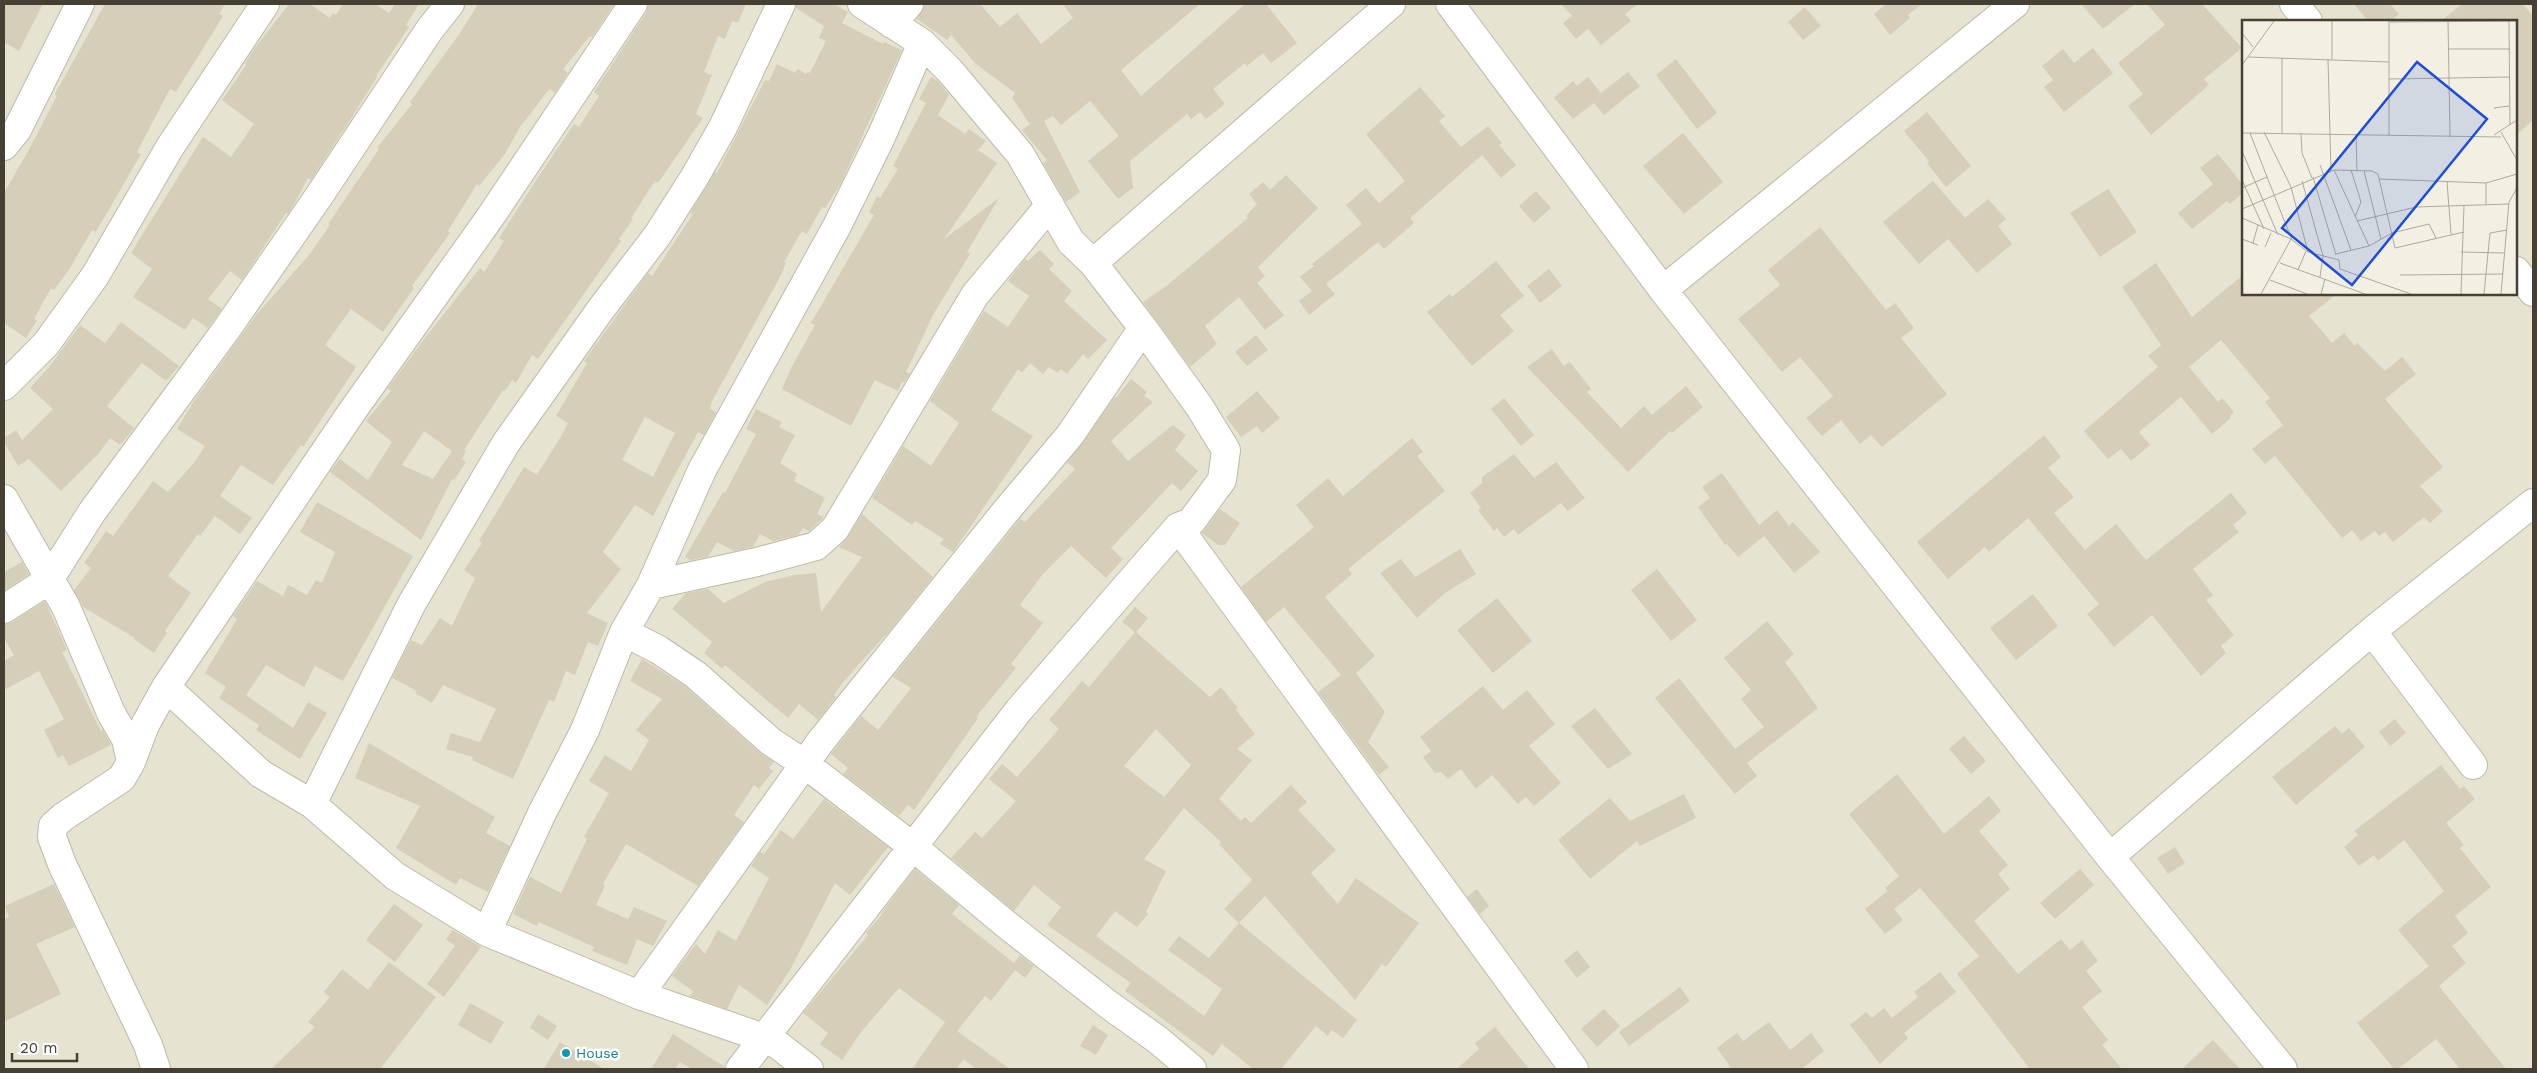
<svg xmlns="http://www.w3.org/2000/svg" width="2537" height="1073" viewBox="0 0 2537 1073" font-family="'Work Sans',sans-serif">
	<rect width="100%" height="100%" fill="#f3f0e3"/>
	<path fill="#e7e3d1" fill-rule="evenodd" d="M4,4H2533V1069H4ZM2243,21H2516V294H2243Z"/>
	<path fill="#d5ceb8" fill-rule="evenodd" d="M4,4H43L19,51L4,42Z
		M105,4H225L219,14L223,16L176,92L170,89L137,152L141,154L96,232L92,230L70,268L54,290L51,288L34,319L37,320L26,338L4,323V193L27,153L57,96L55,94Z
		M289,4H310L330,18L333,13L336,15L343,4H375L389,13L395,4H419L406,25L409,27L376,76L377,77L347,125L311,180L308,178L293,206L288,214L286,213L242,280L230,271L208,299L222,309L216,317L208,328L193,318L185,330L133,297L152,269L131,253L203,137L231,157L254,124L222,100L246,65L245,63L255,48Z
		M478,4H614L592,37L590,36L563,69L568,73L555,93L550,89L547,92L520,127L505,154L479,186L477,184L448,231L450,233L412,286L414,288L383,332L351,309L325,345L356,367L303,447L301,445L273,485L241,465L220,496L252,518L240,534L215,516L200,536L198,534L168,576L191,593L165,631L167,633L154,653L134,639L135,638L83,607L74,590L91,568L84,563L106,531L113,536L153,481L168,492L193,464L205,446L177,429L194,401L256,315L310,254L330,225L328,224L379,149L377,148L412,104L410,102L460,33Z
		M648,4H746L738,23L732,21L725,39L718,36L704,72L712,75L696,114L703,118L658,183L655,181L631,218L633,219L619,239L621,241L538,359L532,355L516,383L512,380L505,391L503,390L464,450L466,451L462,459L466,462L454,480L452,479L421,540L330,472L340,459L368,480L392,442L366,421L391,391L388,388L425,338L480,268L484,272L504,241L499,238L537,179L574,124L579,127L599,96L594,92L646,13ZM424,431L452,451L433,479L402,465Z
		M796,4H834L848,12L842,23L883,44L884,42L902,50L840,185L825,208L822,207L807,234L802,231L784,262L786,263L780,277L712,401L710,409L716,412L704,435L698,432L653,516L635,505L603,552L621,569L587,613L608,623L598,646L588,642L575,675L566,671L554,702L549,700L513,779L472,760L473,757L446,749L451,733L480,742L496,709L443,685L432,703L415,693L417,691L392,678L411,640L422,645L440,618L452,626L475,578L464,570L482,543L479,541L524,467L537,475L560,438L568,423L556,416L587,363L584,361L648,273L652,276L693,214L690,213L715,172L717,173L765,80L769,81L777,64L795,73L798,69L806,74L808,72L810,73L826,41L819,38L824,26L796,8ZM645,417L675,433L653,477L622,460Z
		M924,4H980L1000,27L1017,13L1041,44L1073,18L1063,4H1200L1121,70L1141,96L1245,4H1266L1297,43L1271,63L1263,53L1247,66L1245,63L1213,89L1225,104L1206,119L1200,112L1191,119L1187,114L1130,161L1133,188L1118,199L1088,161L1119,136L1090,101L1061,125L1053,116L1044,121L1080,192L1066,202L1043,163L1047,160L1022,130L1030,124L1012,98L1015,93L976,64L951,35L947,40L917,19Z
		M1561,4H1638L1625,14L1631,21L1601,45L1588,29L1576,39L1563,23L1572,16Z
		M1886,4H1922L1908,15L1910,18L1890,35L1874,14Z
		M2081,4H2135L2103,29Z
		M2147,4H2202L2242,48L2204,79L2209,85L2151,135L2128,106L2143,94L2118,63L2165,25Z
		M2354,4H2390L2399,14L2390,21H2368Z
		M2462,4H2523L2533,16V120L2516,135V21H2441Z
		M1805,7L1821,26L1803,40L1788,22Z
		M2093,48L2113,73L2064,112L2044,87L2053,80L2042,66L2063,49L2074,63Z
		M1676,59L1717,113L1697,129L1656,75Z
		M1628,72L1640,86L1604,115L1594,103L1573,119L1554,98L1573,81L1577,86L1588,77L1601,93Z
		M931,77L938,81L949,95L938,115L965,134L969,129L986,141L978,150L997,163L944,239L999,198L967,252L970,254L934,313L906,372L910,374L904,383L902,381L898,391L875,380L851,426L782,389L791,368L815,325L811,323L874,215L869,212L877,196L880,198L898,169L893,166L926,103L919,99Z
		M1420,87L1445,116L1439,121L1461,147L1488,126L1502,143L1499,145L1516,165L1501,178L1482,155L1410,218L1414,223L1384,249L1378,242L1326,284L1335,294L1309,315L1299,301L1312,291L1300,277L1314,266L1312,264L1362,224L1346,205L1366,188L1379,203L1405,181L1366,134Z
		M1927,112L1971,166L1946,187L1927,163L1929,161L1904,131Z
		M1683,133L1723,182L1684,214L1643,166Z
		M2218,154L2243,185V193L2230,204L2227,201L2192,229L2178,213L2213,184L2200,168Z
		M1286,175L1318,208L1258,267L1265,276L1257,283L1284,315L1265,330L1239,297L1205,326L1217,344L1190,367L1143,302L1165,287L1248,218L1246,216L1257,204L1249,194L1263,182L1270,190Z
		M1933,181L1965,218L1988,199L2006,219L1998,226L2012,244L1977,273L1948,239L1919,264L1883,222Z
		M2108,189L2137,232L2100,257L2070,213Z
		M1536,191L1551,208L1534,223L1519,206Z
		M1820,227L1886,310L1895,303L1914,328L1901,338L1947,394L1882,447L1871,435L1860,444L1841,420L1822,436L1806,418L1833,396L1800,357L1782,372L1738,319L1780,285L1768,270Z
		M1040,250L1054,264L1049,269L1072,291L1064,301L1107,340L1088,359L1083,354L1067,374L1061,369L1058,373L1049,367L1043,374L1030,363L1022,373L1018,369L991,410L1033,436L953,552L940,544L944,539L915,521L912,525L872,498L903,446L931,466L959,423L930,401L984,311L1008,327L1029,296L1008,281L1025,259L1028,261Z
		M1496,261L1524,296L1500,315L1514,331L1472,366L1427,312L1450,294L1452,297Z
		M2156,263L2192,317L2243,275V294H2337L2309,316L2332,343L2344,333L2355,346L2357,343L2385,371L2402,357L2416,374L2385,399L2443,467L2420,486L2443,511L2430,523L2424,517L2393,542L2385,532L2379,536L2375,531L2361,541L2352,530L2342,538L2275,456L2265,464L2252,449L2283,425L2265,402L2270,398L2221,340L2189,367L2218,402L2222,398L2234,412L2230,416L2231,418L2212,434L2181,397L2139,432L2150,445L2131,461L2121,449L2108,459L2084,431L2158,367L2148,356L2161,345L2122,287Z
		M1549,269L1562,286L1540,303L1527,286Z
		M121,322L179,366L166,381L142,363L107,406L134,428L120,445L110,438L99,453L61,491L29,459L18,466L4,442V438L16,430L22,440L53,409L30,388L50,366L80,325L105,343Z
		M1256,335L1268,350L1247,366L1235,352Z
		M1552,349L1564,366L1570,362L1591,389L1587,392L1621,428L1644,406L1652,415L1686,386L1703,407L1672,433L1670,431L1628,472L1527,367Z
		M1131,379L1147,392L1144,396L1153,402L1111,441L1128,461L1173,425L1186,435L1175,450L1198,471L1181,491L1172,483L1111,548L1123,559L1106,578L1071,546L1042,575L1020,605L1043,623L1011,664L1016,668L976,717L978,718L914,810L908,805L899,816L843,774L848,768L831,754L861,716L878,730L911,688L893,677L895,674L1020,519L1025,522L1075,469L1067,462L1115,397L1116,398Z
		M1257,391L1280,418L1262,433L1257,426L1241,437L1226,417Z
		M1504,398L1534,435L1521,446L1491,409Z
		M756,409L782,422L779,427L795,435L780,463L797,474L794,481L825,498L817,514L824,517L809,531L803,528L798,535L773,541L760,534L753,547L734,551L717,542L708,557L691,560L685,557L723,492L725,493L756,434L746,429Z
		M2044,435L2061,457L2048,468L2074,497L2054,513L2085,550L2116,524L2146,560L2231,493L2247,513L2233,525L2239,532L2193,569L2213,595L2206,600L2234,635L2221,646L2226,653L2201,676L2152,615L2114,647L2087,614L2099,604L2028,518L1989,552L1985,547L1948,579L1917,542Z
		M1412,438L1423,452L1417,456L1445,491L1348,569L1352,574L1325,597L1375,656L1356,673L1385,712L1368,742L1389,767L1379,775L1318,692L1341,675L1284,607L1266,622L1241,587L1314,527L1296,505L1328,478L1343,496Z
		M1514,454L1534,478L1556,462L1585,498L1568,511L1561,503L1518,535L1514,529L1504,537L1497,528L1494,531L1478,510L1481,508L1470,493L1482,483V477Z
		M1722,473L1759,525L1777,510L1789,526L1793,522L1820,552L1794,573L1764,536L1738,557L1727,544L1725,545L1698,507L1710,498L1702,487Z
		M317,502L413,556L343,681L315,666L304,687L266,665L246,695L293,728L308,702L327,713L300,759L256,730L259,725L219,698L226,687L205,673L237,619L233,616L257,581L283,596L288,585L307,595L316,580L322,583L335,552L300,532Z
		M1220,509L1240,523L1225,545H1218L1202,533Z
		M862,514L933,577L891,629L843,682L834,695L836,697L818,720L799,704L788,718L725,665L722,669L704,653L712,642L672,609L686,593L708,589L724,603L765,582L795,575L816,573L821,612L862,557L839,547L848,537Z
		M1460,549L1476,574L1445,593L1417,618L1380,573L1401,559L1415,577Z
		M22,562L29,574L4,591V572Z
		M1657,569L1697,620L1671,641L1631,590Z
		M2033,594L2058,626L2016,660L1990,628Z
		M1497,598L1532,641L1493,673L1457,630Z
		M45,601L67,650L62,652L101,731L103,730L111,745L69,766L63,755L58,758L44,730L64,719L39,671L4,690V661L14,655L4,638V624L12,622Z
		M1135,607L1148,618L1136,632L1210,697L1221,687L1238,708L1236,710L1255,734L1237,749L1252,760L1219,799L1241,821L1245,817L1251,823L1291,785L1307,802L1298,810L1336,850L1311,873L1338,904L1356,878L1419,923L1386,967L1382,964L1355,1000L1265,896L1239,923L1357,1020L1343,1038L1332,1030L1328,1036L1316,1026L1281,1069H1253L1222,1044L1213,1056L1125,991L1131,983L1047,925L1061,907L1034,885L1014,911L951,858L975,832L982,838L1016,801L989,779L1002,764L1017,777L1059,729L1049,720L1082,681L1089,687L1135,632L1122,622ZM1156,729L1191,765L1164,797L1124,766ZM1184,808L1221,842L1219,844L1252,880L1224,909L1239,923L1209,958L1179,936L1168,950L1222,989L1204,1016L1096,936L1115,911L1137,927L1148,914L1146,912L1166,871L1144,859Z
		M1767,621L1794,654L1785,662L1818,708L1747,763L1757,776L1735,794L1655,698L1679,678L1735,749L1764,727L1741,699L1751,690L1724,658Z
		M642,659L686,687L760,753L774,762L769,768L773,771L759,789L754,785L734,815L744,822L698,886L626,844L603,884L605,886L596,905L628,919L634,907L667,921L653,946L637,939L627,965L592,951L594,947L539,922L537,926L513,914L530,877L561,893L587,839L584,837L609,793L589,781L605,755L631,771L649,740L636,730L662,699L630,681Z
		M1483,686L1503,710L1527,690L1555,724L1529,746L1561,783L1534,806L1526,797L1518,804L1492,775L1476,789L1461,769L1448,779L1441,772L1435,773L1423,757L1431,751L1420,737Z
		M1595,708L1632,754L1608,769L1571,726Z
		M2395,719L2406,733L2390,746L2379,732Z
		M2335,726L2342,734L2349,728L2365,747L2296,805L2272,777Z
		M1964,736L1986,761L1971,774L1949,749Z
		M369,743L495,817L486,833L510,846L488,892L460,878L456,885L396,848L420,806L355,778Z
		M2441,765L2460,789L2464,786L2475,799L2446,823L2464,845L2460,848L2491,887L2455,916L2468,933L2452,946L2466,963L2439,986L2506,1069H2460L2436,1039L2398,1069H2394L2357,1023L2429,966L2398,930L2444,891L2404,840L2378,861L2374,855L2359,866L2344,847L2358,835L2354,831Z
		M1897,774L1944,834L1989,796L2001,811L1979,831L2008,865L1998,874L2010,889L1974,921L2018,974L2061,939L2070,950L2082,940L2098,961L2086,971L2102,991L2082,1007L2108,1040L2102,1045L2122,1069H2030L1957,974L1979,956L1920,888L1894,909L1903,920L1885,934L1865,909L1888,891L1885,888L1899,876L1849,814Z
		M1684,794L1696,818L1640,846L1637,841L1590,879L1558,840L1610,798L1630,821Z
		M824,799L888,847L850,895L835,883L790,970L767,1005L739,985L727,1009L690,996L693,991L672,976L696,944L705,954L718,930L736,941L769,878L751,866L760,852L764,854L781,830L793,839Z
		M2175,847L2185,863L2168,874L2157,858Z
		M915,869L959,905L952,914L1014,963L1020,955L1034,966L1025,978L1015,970L991,1001L985,996L957,1031L1010,1069H976L964,1059L956,1069H912L945,1022L899,988L861,1032L842,1060L820,1044L828,1033L803,1013L868,935L866,933L883,913L882,912Z
		M2080,869L2094,885L2055,919L2040,903Z
		M54,884L75,927L36,944L61,994L4,1022V920L9,917L5,906Z
		M1477,889L1489,906L1480,914L1467,897Z
		M394,904L423,925L395,962L366,940Z
		M453,930L481,947L444,997L427,984L455,946L446,939Z
		M1577,950L1590,967L1577,978L1564,961Z
		M389,962L436,997L380,1069H271L315,1027L308,1022L330,997L324,992L342,969L368,990Z
		M1940,972L1956,992L1904,1033L1908,1038L1880,1064L1850,1025L1866,1012L1872,1018L1884,1008L1892,1018L1918,997L1914,992Z
		M1680,987L1690,1001L1629,1046L1619,1032Z
		M470,1003L504,1022L491,1044L458,1025Z
		M1604,1009L1620,1026L1597,1047L1581,1029Z
		M538,1014L557,1026L548,1040L530,1028Z
		M1769,1022L1790,1050L1811,1033L1824,1051L1803,1068L1804,1069H1732L1717,1048L1737,1033L1743,1041Z
		M1093,1025L1108,1035L1096,1055L1080,1046Z
		M1495,1027L1529,1069H1457L1479,1049L1475,1043Z
		M673,1034L725,1067V1069H692L680,1062L675,1069H651Z
		M2213,1040L2240,1069H2182Z
		M560,1042L604,1069H544Z"/>
	<g fill="none" stroke-linecap="round" stroke-linejoin="round">
		<defs>
			<path id="minor" d="M1450,4L1663,290L2110,857L2283,1069
				M2294,4L2308,21
				M892,24L909,4
				M4,146L17,130L80,4
				M1093,263L1391,4
				M2516,271L2533,292
				M1663,290L2015,4
				M4,386L46,344L95,276L170,147L265,4
				M4,499L66,607L111,713L126,739L131,762L122,778L63,817L53,826L52,837L62,864L148,1045L156,1069
				M1178,527L1574,1069
				M651,585L757,562L816,546L835,529L975,295L1050,205
				M4,609L49,580L92,512L226,330L319,196L430,29L450,4
				M2372,631L2473,765
				M624,632L659,650L696,675L770,741L806,765L912,846L1007,925L1109,1005L1158,1040L1192,1069
				M166,687L261,774L312,804L395,876L487,932L639,995L764,1038L778,1045L809,1069
				M131,762L145,725L166,687L351,413L491,216L633,4
				M312,804L411,605L506,443L601,309L657,236L694,178L723,127L781,4
				M2110,857L2372,631L2533,503
				M487,932L542,813L585,730L624,632L651,585L702,470L837,226L881,137L922,43
				M639,995L821,741L1006,511L1070,435L1143,328
				M740,1069L1019,710L1178,527L1191,522L1222,480L1226,450L1199,406L1143,328L1093,263L1071,242L1020,154L950,71L922,43L862,4"/>
		</defs>
		<use href="#minor" stroke="#bfb9a6" stroke-width="30"/>
		<use href="#minor" stroke="#fff" stroke-width="28"/>
	</g>
	<circle fill="#0f9aa8" stroke="#fff" stroke-width="2" cx="566" cy="1053" r="5"/>
	<g text-anchor="middle" dominant-baseline="central" stroke-width="5" stroke-linejoin="round" paint-order="stroke">
		<g font-size="14" fill="#0d838f" stroke="#fff" text-anchor="start">
			<text x="576" y="1053">House</text>
		</g>
	</g>
	<g transform="translate(2242 20)">
		<rect width="275" height="275" fill="#f3f0e3"/>
		<path fill="none" stroke="#adaa9d" stroke-width="1" d="M90,1V39M147,1V115M206,1L208,116M267,1L268,105M147,2L275,1M0,13L11,27M207,29H268M6,37L147,42M86,39L89,151M0,45L32,1M147,59L268,57M252,88L267,86M22,112L49,167L66,232M259,112L275,140M0,113L259,117M40,113V38M59,113L60,133L70,158M114,114L115,151M252,115L275,100M0,131L36,215M78,145L109,230M92,150L127,226M109,150L119,182L113,197M122,151L139,219M25,157L50,220M71,157L94,235M137,159L244,163L275,154M0,160L22,209M60,161L81,236L78,257M205,162L209,214M244,163V184M0,168L25,157L8,113M0,189L92,150L130,151L136,154L153,228L222,212M0,198L49,219L66,232L97,240L98,249L169,274M115,201L174,187L267,184M0,219L16,225M11,223L16,205M23,227L29,213M219,232L262,233M94,234L127,226L150,213L187,204L194,218M38,243L123,274M56,250L64,231M158,255L261,254M28,260L65,274M19,274L49,219M79,274L83,259M219,274L222,185M242,274L248,213L265,210M259,274L267,182L275,168"/>
		<path fill="#1d4ed8" fill-opacity="0.15" stroke="#1d4ed8" stroke-width="2.5" d="M175,42L245,99L110,265L40,208Z"/>
		<rect width="275" height="275" fill="none" stroke="#454033" stroke-width="2.5"/>
	</g>
	<rect width="2537" height="1073" fill="none" stroke="#454033" stroke-width="10"/>
	<path d="M12 1053v8h65v-8" fill="none" stroke="#454033" stroke-width="2.5"/>
	<text x="20" y="1053" font-size="15" fill="#454033" stroke="#ffffff" stroke-width="4" paint-order="stroke">20 m</text>
</svg>
